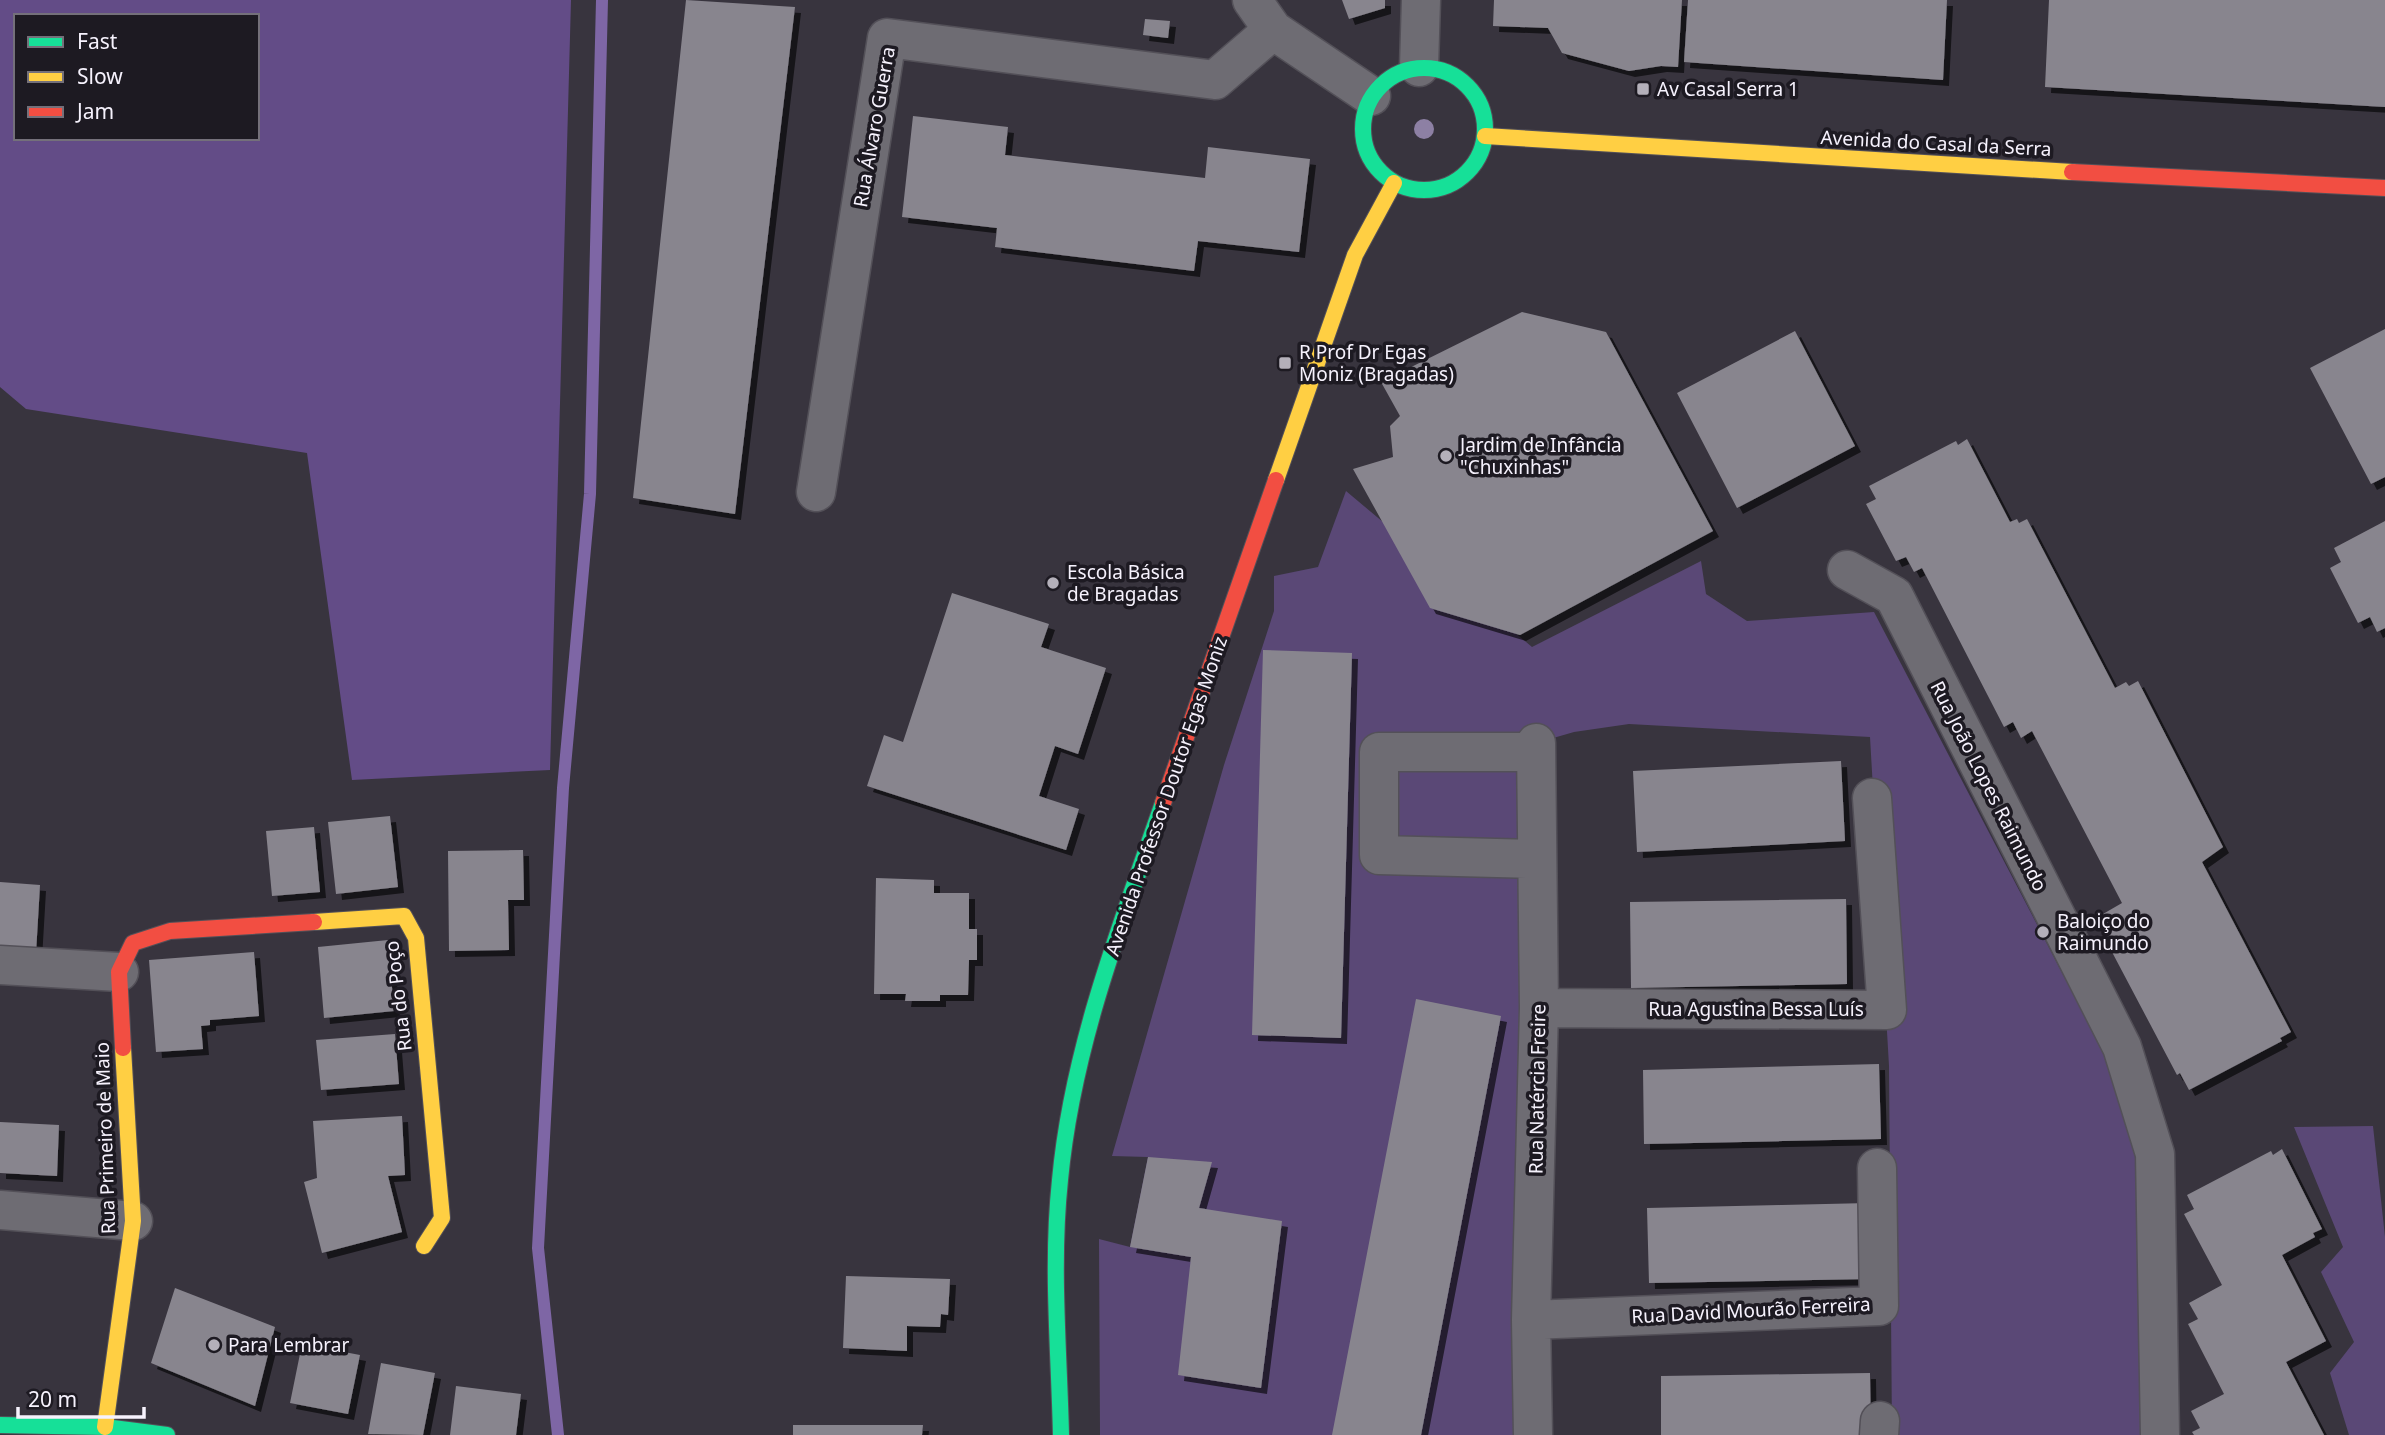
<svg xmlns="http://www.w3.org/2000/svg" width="2385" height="1435" viewBox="0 0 2385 1435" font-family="'Noto Sans',sans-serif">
	<defs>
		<filter id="shadow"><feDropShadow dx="6" dy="6" stdDeviation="0" flood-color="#0009"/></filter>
	</defs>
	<rect width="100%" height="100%" fill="#38343e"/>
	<path fill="#5a4876" d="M1346,491L1532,647L1701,561L1706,594L1747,621L1874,612L2069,986L2130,1073L2162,1435H1892L1889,1066L1870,737L1629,724L1574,732L1536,743V1435H1100L1099,1239L1130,1247L1148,1157L1112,1156L1224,765L1274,611V576L1318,567Z
		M2373,1126L2385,1237V1435H2349L2330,1373L2354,1342L2321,1272L2343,1247L2294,1127Z"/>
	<path fill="#634c87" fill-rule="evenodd" d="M0,0H571L550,770L352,780L307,453L26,409L0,387ZM16,16H257V138H16Z"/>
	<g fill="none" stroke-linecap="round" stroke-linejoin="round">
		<path stroke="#7e66a5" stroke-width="12" d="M558,1435L538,1248L563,788L590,494L602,0"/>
	</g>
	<path fill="#88858e" filter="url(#shadow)" d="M686,0L795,7L735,514L633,498Z
		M1342,0H1385V8L1349,19Z
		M1494,0H1682L1678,67L1661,66L1629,71L1562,53L1548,28L1493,26Z
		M1688,0H1947L1943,80L1684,62Z
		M2049,0H2385V107L2045,87Z
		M1145,19L1170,21L1168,38L1143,35Z
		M913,116L1008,127L1005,155L1205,178L1208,147L1310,159L1299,252L1198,241L1194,271L995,247L997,228L902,217Z
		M1522,312L1606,332L1713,531L1520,635L1430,608L1353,469L1393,457L1390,426L1400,416L1381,382Z
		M2385,329V477L2371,484L2310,368Z
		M1795,331L1855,446L1737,508L1677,393Z
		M1967,439L2010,522L2017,519L2019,523L2027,519L2115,688L2126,682L2129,686L2138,681L2223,847L2202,862L2291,1032L2280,1038L2282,1041L2189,1090L2180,1073L2177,1075L2103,935L2111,930L2103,914L2122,903L2032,731L2021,738L2013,722L2004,727L1922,568L1914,572L1906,557L1896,561L1866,504L1876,499L1869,486L1956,441L1958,445Z
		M2385,521V628L2377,632L2370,617L2358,623L2330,568L2341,562L2334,548Z
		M952,593L1049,624L1041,647L1106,668L1078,754L1055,746L1039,796L1079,809L1066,850L867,786L884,735L903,742Z
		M1263,650L1352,653L1341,1038L1252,1035Z
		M1841,761L1845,841L1637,852L1633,771Z
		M390,816L398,887L336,894L328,822Z
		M314,827L320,892L272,896L266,831Z
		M523,850L524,900H508L509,950L449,951L448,851Z
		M876,878L934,880V893H969V929H977V960H969L968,995H940V1001H905L906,994H874Z
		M0,882L40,885L36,953L0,951Z
		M1846,899L1847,984L1631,988L1630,902Z
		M388,940L394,1011L324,1018L318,947Z
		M254,952L259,1016L210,1020V1025L201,1026L203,1049L156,1052L149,960Z
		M1416,999L1501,1016L1447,1299L1421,1435H1332Z
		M395,1034L399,1084L321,1090L316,1040Z
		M1879,1064L1881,1139L1644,1144L1643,1070Z
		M402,1116L405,1175L388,1176L402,1232L322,1253L304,1182L317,1178L313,1121Z
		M0,1122L59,1125L57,1176L0,1173Z
		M2282,1149L2322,1229L2313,1233L2315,1237L2282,1255L2326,1341L2286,1362L2324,1435H2194L2192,1432L2200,1428L2191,1411L2224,1394L2188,1324L2198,1319L2189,1303L2222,1285L2184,1214L2194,1209L2187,1195L2271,1151L2273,1155Z
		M1148,1157L1212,1162L1199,1208L1282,1221L1261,1388L1178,1375L1191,1257L1130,1247Z
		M1869,1203L1871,1279L1649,1283L1647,1208Z
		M846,1276L950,1279L948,1315L941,1314L940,1327L907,1326V1351L843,1348Z
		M175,1288L275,1327L255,1406L151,1363Z
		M302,1344L360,1355L348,1414L290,1403Z
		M381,1363L435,1373L423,1435L368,1434Z
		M1870,1373L1871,1435H1661V1376Z
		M456,1386L521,1394L516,1435H450Z
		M793,1425H923L922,1435H793Z"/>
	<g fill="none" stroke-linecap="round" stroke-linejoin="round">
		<defs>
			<path id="street" d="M1252,0L1273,30L1371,96
				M1419,67L1421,0
				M816,492L887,38L1215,80L1273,30
				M1847,570L1894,596L2122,1047L2155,1154L2160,1435
				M1536,859L1379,855V752H1536
				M0,965L119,972
				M1539,1008L1887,1010L1872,798
				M0,1210L133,1221
				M1531,1320L1879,1306L1877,1168
				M1533,1435L1531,1320L1539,1008L1536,743
				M1879,1435L1880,1421"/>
			<path id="fast" d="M1363 129a61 61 0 1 1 122 0a61 61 0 1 1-122 0Z
				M0,1425L105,1427L167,1435
				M1061,1435C1059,1350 1051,1265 1060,1180C1072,1050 1120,926 1163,803"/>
			<path id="slow" d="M1485,136L2072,172
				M1276,480L1355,255L1394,183
				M314,922L404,916L416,938L442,1218L424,1246
				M105,1427L133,1221L123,1048"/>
			<path id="jam" d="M2072,172L2385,188
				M1163,803L1276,480
				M123,1048L119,972L133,943L170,931L314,922"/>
		</defs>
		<use href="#street" stroke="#535058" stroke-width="41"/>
		<use href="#fast" stroke="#535058" stroke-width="18"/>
		<use href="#slow" stroke="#535058" stroke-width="18"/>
		<use href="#jam" stroke="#535058" stroke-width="18"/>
		<use href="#street" stroke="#6e6c73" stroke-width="38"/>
		<use href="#fast" stroke="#16e098" stroke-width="16"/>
		<use href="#slow" stroke="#ffcf43" stroke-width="16"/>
		<use href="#jam" stroke="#f24e42" stroke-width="16"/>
	</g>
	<circle fill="#8d80a4" cx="1424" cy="129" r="10"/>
	<g fill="#b4b0ba" stroke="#1d1a22" stroke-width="2.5">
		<rect x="1636" y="82" width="14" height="14" rx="3.5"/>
		<rect x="1278" y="356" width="14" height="14" rx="3.5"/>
		<circle cx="1446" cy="456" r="7"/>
		<circle cx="1053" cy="583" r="7"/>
		<circle cx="2043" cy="932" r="7"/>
		<circle cx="214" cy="1345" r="7"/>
	</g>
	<g text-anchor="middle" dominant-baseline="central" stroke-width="7" stroke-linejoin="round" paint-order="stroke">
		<g font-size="19" fill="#f6f2fd" stroke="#1d1a22" text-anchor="start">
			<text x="1657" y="89">Av Casal Serra 1</text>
			<text x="1299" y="352">R Prof Dr Egas<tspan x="1299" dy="22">Moniz (Bragadas)</tspan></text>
			<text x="1460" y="445">Jardim de Infância<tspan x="1460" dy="22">"Chuxinhas"</tspan></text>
			<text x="1067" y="572">Escola Básica<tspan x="1067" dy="22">de Bragadas</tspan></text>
			<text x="2057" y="921">Baloiço do<tspan x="2057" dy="22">Raimundo</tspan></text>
			<text x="228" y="1345">Para Lembrar</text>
		</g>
		<g font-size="19" fill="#f6f2fd" stroke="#1d1a22">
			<text transform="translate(874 127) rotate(-80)">Rua Álvaro Guerra</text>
			<text transform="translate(1936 143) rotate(3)">Avenida do Casal da Serra</text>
			<text transform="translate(1989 786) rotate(63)">Rua João Lopes Raimundo</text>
			<text transform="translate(1166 796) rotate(-71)">Avenida Professor Doutor Egas Moniz</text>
			<text transform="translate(398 996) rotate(-97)">Rua do Poço</text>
			<text x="1756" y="1009">Rua Agustina Bessa Luís</text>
			<text transform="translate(1537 1089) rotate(-89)">Rua Natércia Freire</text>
			<text transform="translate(105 1138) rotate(-92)">Rua Primeiro de Maio</text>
			<text transform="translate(1751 1310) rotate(-3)">Rua David Mourão Ferreira</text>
		</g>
	</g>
	<rect x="14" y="14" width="245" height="126" fill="#1d1a22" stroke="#74707a" stroke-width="2"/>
	<rect x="28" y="37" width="35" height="10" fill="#16e098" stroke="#74707a" stroke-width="2"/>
	<text x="77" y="49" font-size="21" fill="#f6f2fd">Fast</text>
	<rect x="28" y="72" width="35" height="10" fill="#ffcf43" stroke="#74707a" stroke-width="2"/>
	<text x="77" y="84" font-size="21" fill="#f6f2fd">Slow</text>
	<rect x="28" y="107" width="35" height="10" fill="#f24e42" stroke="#74707a" stroke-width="2"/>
	<text x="77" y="119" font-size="21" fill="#f6f2fd">Jam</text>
	<path d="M18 1407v10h126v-10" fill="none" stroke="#f6f2fd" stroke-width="3.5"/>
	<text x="28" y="1407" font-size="21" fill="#f6f2fd" stroke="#1d1a22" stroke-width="5" paint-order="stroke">20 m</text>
</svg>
